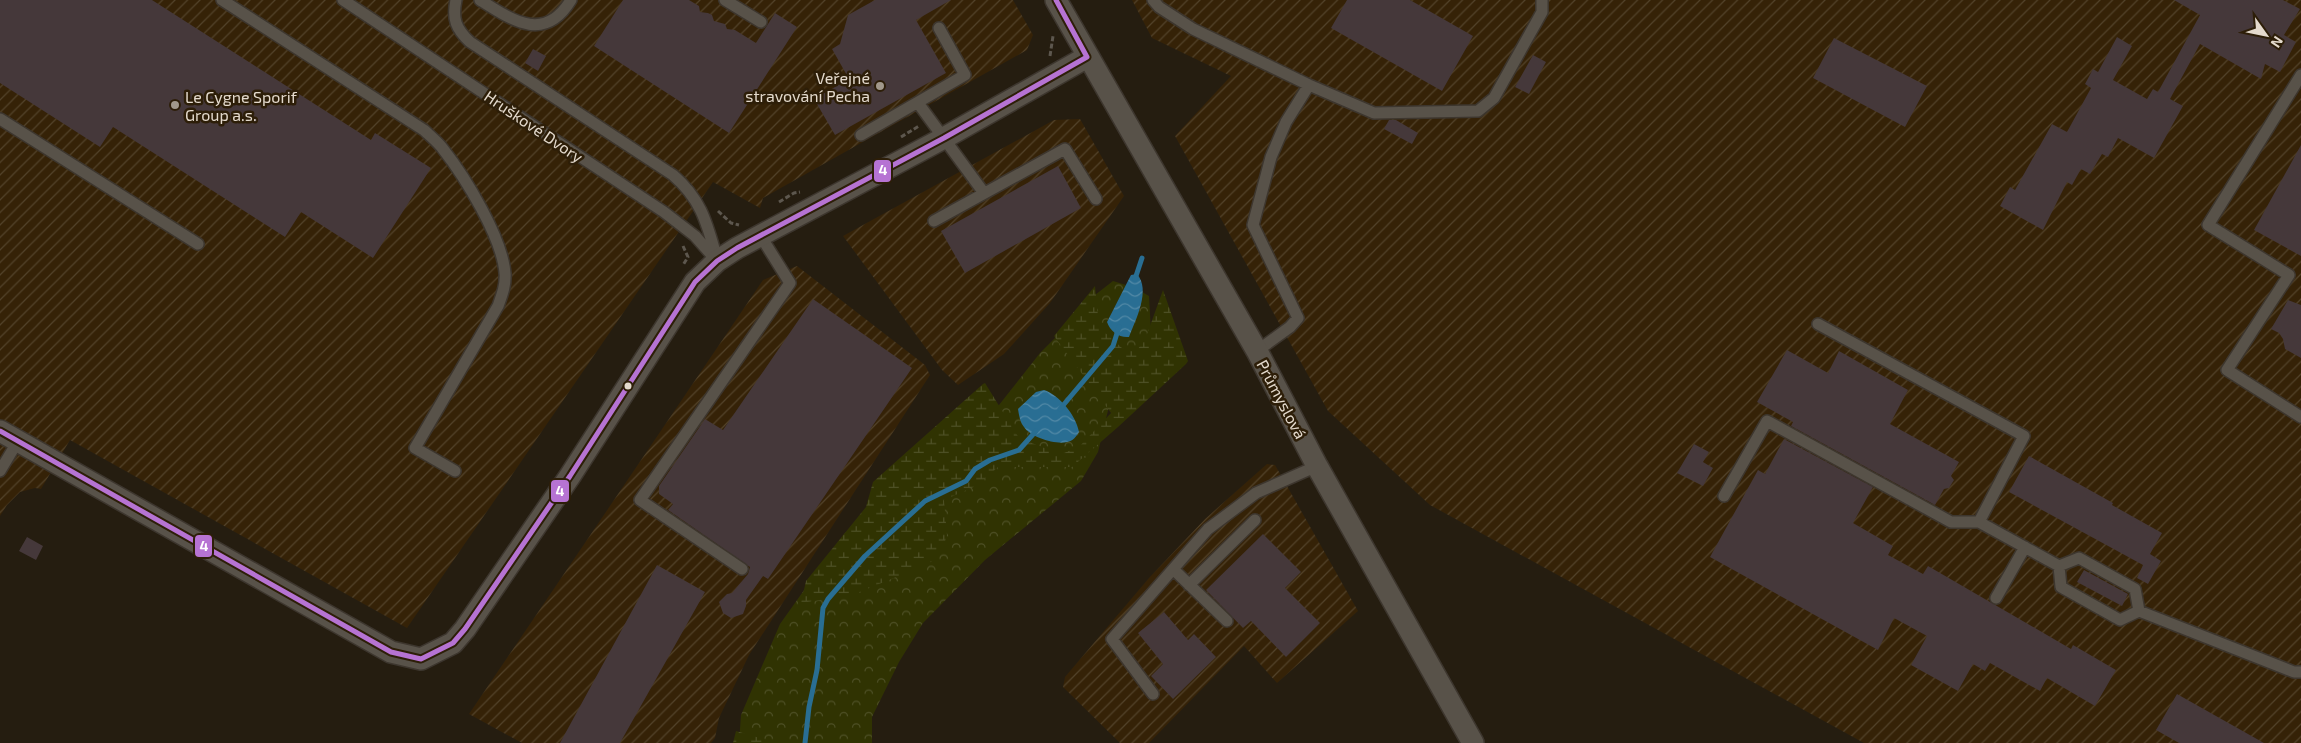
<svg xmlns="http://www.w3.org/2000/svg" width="2301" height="743" viewBox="0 0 2301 743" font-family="'Exo 2',sans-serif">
	<defs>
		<pattern id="industrial-furrows" width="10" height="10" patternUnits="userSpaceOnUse" patternTransform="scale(1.25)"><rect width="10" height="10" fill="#352207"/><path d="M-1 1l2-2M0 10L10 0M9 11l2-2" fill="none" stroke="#52422a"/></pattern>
		<pattern id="forest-crowns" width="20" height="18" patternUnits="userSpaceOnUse" patternTransform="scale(1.25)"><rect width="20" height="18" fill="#303302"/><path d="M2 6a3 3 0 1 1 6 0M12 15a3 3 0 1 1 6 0" fill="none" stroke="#4e5026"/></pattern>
		<pattern id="wetland-marsh" width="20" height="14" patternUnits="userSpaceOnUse" patternTransform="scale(1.25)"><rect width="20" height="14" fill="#303302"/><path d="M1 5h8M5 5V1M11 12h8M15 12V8" fill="none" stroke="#4e5026"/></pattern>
		<pattern id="water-waves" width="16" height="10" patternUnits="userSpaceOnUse" patternTransform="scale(1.25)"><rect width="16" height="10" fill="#296e93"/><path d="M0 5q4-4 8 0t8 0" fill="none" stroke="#5289a6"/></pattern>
	</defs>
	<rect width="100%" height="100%" fill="#251d10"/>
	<path fill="url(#industrial-furrows)" d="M0,0H1013L1033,35L1027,50L763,198L760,208L713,182L407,628L70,440L41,489L35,488L20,492L7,505L0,516Z
		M1132,0H2301V743H1864L1430,505L1328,411L1175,136L1231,76L1152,38Z
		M1080,119L1124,196L1050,303L1004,354L958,385L942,370L843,236L1054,120Z
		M797,266L925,365L930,375L749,655L719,718L715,738L711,743H522L469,714L763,280Z
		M1267,464L1275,465L1358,611L1277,683L1244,646L1149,743H1120L1063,687L1065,677L1149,578L1205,519Z"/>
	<path fill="url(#forest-crowns)" d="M1113,281L1126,285L1107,322L1140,309L1142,292L1149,296L1151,332L1110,402L1098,452L1081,481L985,560L923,623L899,662L872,717V743H739L741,715L780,624L844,534L999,405L1040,353L1074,319L1086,302Z"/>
	<path fill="url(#wetland-marsh)" d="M1095,286L1099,327L1122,348L1138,349L1146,337L1163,290L1188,361L1186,364L1118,427L1072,467H998L978,485L944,500L947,535L941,554L928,564L852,595L801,603L806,581L866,507L873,482L983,384L985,383L1019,438L1047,449L1064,453L1079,447L1111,413L1054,336Z
		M736,731L777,743H733Z"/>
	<path fill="url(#water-waves)" d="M1137,274C1151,290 1136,319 1129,337C1119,338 1110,331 1107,322L1131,275Z
		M1044,390C1059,395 1076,415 1079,432C1076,437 1073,441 1067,442C1056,445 1030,437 1024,427C1020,422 1019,415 1018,409L1036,392Z"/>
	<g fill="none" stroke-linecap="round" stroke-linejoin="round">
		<path stroke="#296e93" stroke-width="5" d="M1135,279L1142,258
			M1060,409L1113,346L1119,327
			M805,743L809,707L817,670L823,608L828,599L865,556L925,501L966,481L975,469L990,460L1019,450L1036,431"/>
	</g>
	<path fill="#45383a" d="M0,0H152L371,140L375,133L431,168L373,258L301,212L285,237L113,127L100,147L0,83Z
		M623,0H689L699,6L700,12L708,13L712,15L714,21L725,24L727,29L735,30L756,43L775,13L797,27L729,133L594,46Z
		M875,0H951L916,20L946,73L835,135L814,99L849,79L832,49L840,44L848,15Z
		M1347,0H1410L1473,36L1442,91L1331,28Z
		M2174,0H2283L2300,9L2284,35L2296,42L2280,72L2265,64L2261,79L2200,44L2170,99L2183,106L2154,158L2118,138L2108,157L2102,154L2090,174L2081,169L2072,185L2067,182L2043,230L2000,206L2010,187L2015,190L2052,124L2067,132L2091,88L2085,84L2093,69L2098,72L2117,37L2132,46L2113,80L2147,99L2153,89L2158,92L2200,15Z
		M1834,38L1927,86L1905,127L1813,78Z
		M533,49L546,56L538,71L525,63Z
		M1533,55L1546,62L1529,94L1515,87Z
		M1389,120H1396L1418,133L1412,144L1384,129Z
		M2301,145V256L2254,230Z
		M1058,166L1081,208L965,273L941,231Z
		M813,299L912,368L768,579L763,576L746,600V606L743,614L731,618L723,613L719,602L727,594L732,593L748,574L750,567L668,510L673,504L659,494V486L705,419L723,430Z
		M2288,300L2301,305V358L2285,349L2283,339L2279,333L2271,329Z
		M1787,350L1828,373L1839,351L1908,390L1890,424L1959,462L1951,476L1954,480L1949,488L1944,489L1935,505L1791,426L1793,422L1757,402Z
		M1784,439L1873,487L1853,523L1893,546L1888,555L1923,574L1928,566L2071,649L2073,645L2116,670L2095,706L2047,678L2040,691L1990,663L1985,671L1973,664L1958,691L1911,665L1927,636L1894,618L1878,650L1710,557L1758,470L1765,474Z
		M1694,444L1709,452L1703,462L1713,468L1703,486L1677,473Z
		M2029,456L2113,503L2112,505L2162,533L2150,554L2161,561L2148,584L2137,578L2143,565L2009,492Z
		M1263,534L1301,572L1285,588L1320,623L1286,657L1251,621L1243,628L1206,590Z
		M27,537L43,546L36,560L19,551Z
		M657,565L705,592L620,743H560Z
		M2084,570L2128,594L2122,606L2077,582Z
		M1164,612L1188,640L1194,634L1216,657L1173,699L1151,676L1163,664L1138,633Z
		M2177,694L2264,743H2179L2156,730Z"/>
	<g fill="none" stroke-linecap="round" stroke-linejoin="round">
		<defs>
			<path id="service" d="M222,0L424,130C430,136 438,142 443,149C465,177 502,237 505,273C506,285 502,295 498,306L415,448L455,471
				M343,0L664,212L695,236L717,261
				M456,0C452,19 456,29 470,42L673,175C702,200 707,224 717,259
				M480,0C513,21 545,43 571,0
				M725,0L761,22
				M1153,0L1159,7L1193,29L1309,85L1374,113L1478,111L1494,98L1542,12V0
				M2301,75L2208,225L2289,275L2227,370L2301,417
				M918,103L984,193
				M0,119L198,244
				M861,135L965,75L939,28
				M934,221L1065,149L1096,199
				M1818,324L2024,436L1979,522
				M1257,351L1290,327L1298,318L1253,225L1271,157L1286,122L1309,85
				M0,471L18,441
				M1724,496L1767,421L1951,522H1979L2059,566L2079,558L2135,589L2139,611
				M2059,566L2061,587L2120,620L2139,611L2294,672H2301
				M742,569L640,500L790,283L760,235
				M1173,569L1227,621
				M1189,585L1255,520
				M1996,598L2025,547
				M1153,694L1112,639L1208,529L1256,493L1317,466"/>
			<path id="minor" d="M1056,0L1257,351L1317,466L1473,743
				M0,431L391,652L421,659L453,643L465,629L570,476L695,282L717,261L737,248L944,138L1087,57"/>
		</defs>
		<use href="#service" stroke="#3d362e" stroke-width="14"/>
		<use href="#minor" stroke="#3d362e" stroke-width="24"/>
		<path stroke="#5d574e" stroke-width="3" stroke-dasharray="5 2.5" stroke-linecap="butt" d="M1050,56L1053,36
			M901,137L919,126
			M779,202L794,193L800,192
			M718,211L731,223L739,225
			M683,246L688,257L683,265"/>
		<use href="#service" stroke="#585249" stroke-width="11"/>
		<use href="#minor" stroke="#585249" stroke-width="21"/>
		<defs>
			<path id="bus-1" d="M1056,0L1087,57
				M0,431L391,652L421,659L453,643L465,629L570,476L695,282L717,261L737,248L944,138L1087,57"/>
		</defs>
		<use href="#bus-1" stroke="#2d1e08" stroke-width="9"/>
		<use href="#bus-1" stroke="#b673d3" stroke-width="5"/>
	</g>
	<g fill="#a1988b" stroke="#2d1e08" stroke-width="2">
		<circle cx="880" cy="86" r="5"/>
		<circle cx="175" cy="105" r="5"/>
	</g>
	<circle fill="#e4dacd" stroke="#2d1e08" stroke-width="2" cx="628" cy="386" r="4.5"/>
	<g text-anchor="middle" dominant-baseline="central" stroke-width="5" stroke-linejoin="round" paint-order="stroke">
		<g font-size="16" fill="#e4dacd" stroke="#2d1e08" text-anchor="end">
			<text x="870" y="77">Veřejné<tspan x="870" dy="18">stravování Pecha</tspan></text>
			<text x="185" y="96" text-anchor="start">Le Cygne Sporif<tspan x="185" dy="18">Group a.s.</tspan></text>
		</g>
		<g font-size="16" fill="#e4dacd" stroke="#2d1e08">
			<text transform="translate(534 126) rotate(34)">Hruškové Dvory</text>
			<text transform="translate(1282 399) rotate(62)">Průmyslová</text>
		</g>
	</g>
	<g stroke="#2d1e08" stroke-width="2">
		<rect x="873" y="159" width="19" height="24" rx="5" fill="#b673d3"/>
		<rect x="550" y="479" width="20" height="24" rx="5" fill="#b673d3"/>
		<rect x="194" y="534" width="19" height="24" rx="5" fill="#b673d3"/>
	</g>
	<g font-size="14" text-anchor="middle" font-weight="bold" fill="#fff">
		<text x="883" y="175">4</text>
		<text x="560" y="496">4</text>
		<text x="204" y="551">4</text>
	</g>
	<g transform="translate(2266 35) rotate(123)" stroke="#2d1e08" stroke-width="4" paint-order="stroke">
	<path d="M0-4L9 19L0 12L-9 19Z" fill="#e4dacd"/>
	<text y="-8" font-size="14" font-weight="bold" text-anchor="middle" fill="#e4dacd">N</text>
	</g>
</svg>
